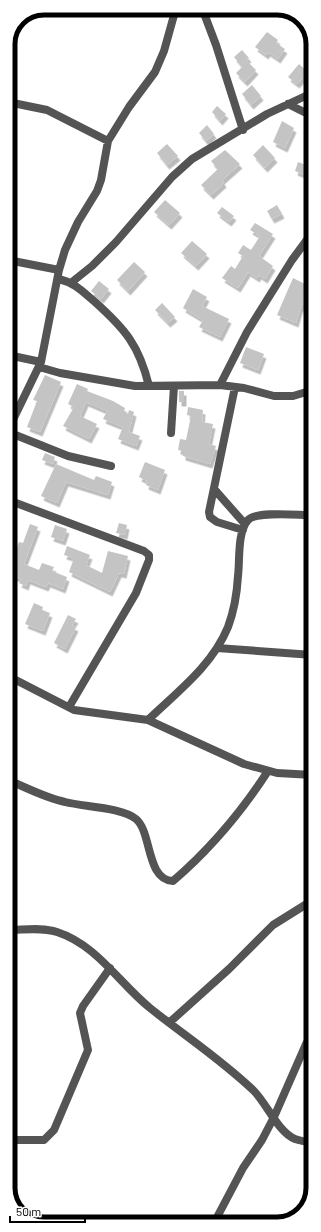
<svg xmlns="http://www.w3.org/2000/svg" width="321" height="1232" viewBox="0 0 321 1232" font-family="Barlow,sans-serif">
	<defs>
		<filter id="shadow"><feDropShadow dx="2.5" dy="4.5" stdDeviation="0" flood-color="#0004"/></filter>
	</defs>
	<rect width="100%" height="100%" fill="#fff"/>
	<path fill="#c4c4c4" filter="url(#shadow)" d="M267,32L278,40L276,43L285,49L278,59L268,52L266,55L255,47Z
		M242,50L249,58L246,60L256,70L245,82L236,73L242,67L234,57Z
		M299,64L308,72L297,84L288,77Z
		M252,85L261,96L251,105L242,94Z
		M217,106L226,114L220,121L212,112Z
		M282,121L294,128L285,148L273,142Z
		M207,125L214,134L206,141L199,133Z
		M167,144L178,156L167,165L157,153Z
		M263,145L275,158L265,168L253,155Z
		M225,150L240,164L222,180L224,183L211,195L201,185L218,169L211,161Z
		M298,162L312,167V178L295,171Z
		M165,200L180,213L169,225L154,212Z
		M277,205L282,214L272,219L267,211Z
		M222,207L234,216L229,222L217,213Z
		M255,223L273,234L259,256L273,266L265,279L259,275L257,278L248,272L238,288L222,278L231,266L235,269L243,256L238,253L243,245L251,250L260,236L250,230Z
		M192,241L207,254L196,266L181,253Z
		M134,262L145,272L128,291L117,280Z
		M293,278L311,287L300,309L296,323L277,315Z
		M99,281L109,289L101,299L91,291Z
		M193,289L207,297L202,306L229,319L220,337L199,327L203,320L183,308Z
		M162,303L175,317L168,323L155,310Z
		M246,347L264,354L258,370L240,363Z
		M45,375L61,382L40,432L27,427L37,401L33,400Z
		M77,384L88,389L87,391L113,401L125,408L124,411L128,414L129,410L134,412L129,432L140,436L136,446L118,439L123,427L103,419L107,411L86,402L80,416L97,424L89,439L63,426L74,407L68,404Z
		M179,391H184V402H179Z
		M188,407L203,410L202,422L213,424L209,444L216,446L210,464L183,456V451L178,450L180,439L186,440L191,416L187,415Z
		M45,453L55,457L53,464L42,460Z
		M145,462L165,470L158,490L146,485L147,481L139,477Z
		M56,464L94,480L96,476L112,482L108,495L66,482L57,503L41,496Z
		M119,523L127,525L125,535L116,533Z
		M30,524L38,527L24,564L39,570L42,563L54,567L52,571L67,577L63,589L48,583L46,587L28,580L26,586L19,583L21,579L8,574V561L11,554L14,555L19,542L23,543Z
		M55,525L67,529L63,541L51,537Z
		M67,546L90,555L86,565L102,573L108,551L128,556L124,574L119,573L110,592L69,572L74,558L64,555Z
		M34,603L43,607L42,610L50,613L43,631L25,624Z
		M68,615L76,619L72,625L76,627L65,649L54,643Z"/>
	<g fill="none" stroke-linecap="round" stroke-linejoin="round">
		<path stroke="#545454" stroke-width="8" d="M202,8L216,45L243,130
			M8,102L47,110L108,141
			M288,104L304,112L312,113
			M8,260L59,270
			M59,279C75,283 82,291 95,302C125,329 139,345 149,386
			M72,282L92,266L116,242L172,177L192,159L267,114L312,93
			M8,355L41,362
			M39,367L60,373L135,386L220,385L244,388L274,396H293L313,390
			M220,385L247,332L292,260L312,233
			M235,387L209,512L210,517L217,522L243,530
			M8,430L41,362L59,270L65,250L78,222L97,191L101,180L108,141L129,107L155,72L164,51L176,8
			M171,433L174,386
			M13,434L68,456L111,466
			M8,458L13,429
			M214,489L245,524
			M313,494C306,522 308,548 313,577
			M8,500L144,551L149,555V560L136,593L69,707
			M217,648L313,655
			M8,676L74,710L148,720L244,764L277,773L313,775
			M148,720C177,692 212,666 228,627C234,611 237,593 238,576C240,561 237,532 248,520C256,511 297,515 310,515
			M8,780C27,788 46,798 65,802C84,807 121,807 136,819C152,832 146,880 173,881C209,850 242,811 268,771
			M9,930C24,930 42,927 57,932C97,945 119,983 150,1008C185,1036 222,1060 254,1091C267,1104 278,1132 295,1139C301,1141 307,1142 313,1143
			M170,1022L229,969L273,925L313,900
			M9,1140H44L54,1130L88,1050L80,1013L83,1006L110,968
			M214,1223L243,1168L262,1140L274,1117L306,1044L313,1032"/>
	</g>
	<path d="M0 0H321V1232H0ZM44 15H277A29 29 0 0 1 306 44V1188A29 29 0 0 1 277 1217H44A29 29 0 0 1 15 1188V44A29 29 0 0 1 44 15Z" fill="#fff" fill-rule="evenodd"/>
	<path fill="none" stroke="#000" stroke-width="5" d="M44 15H277A29 29 0 0 1 306 44V1188A29 29 0 0 1 277 1217H44A29 29 0 0 1 15 1188V44A29 29 0 0 1 44 15Z"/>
	<path d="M10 1216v6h75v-6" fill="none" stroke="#000000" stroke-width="2"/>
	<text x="16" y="1216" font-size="12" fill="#000000" stroke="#ffffff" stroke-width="3" paint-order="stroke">50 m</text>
</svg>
